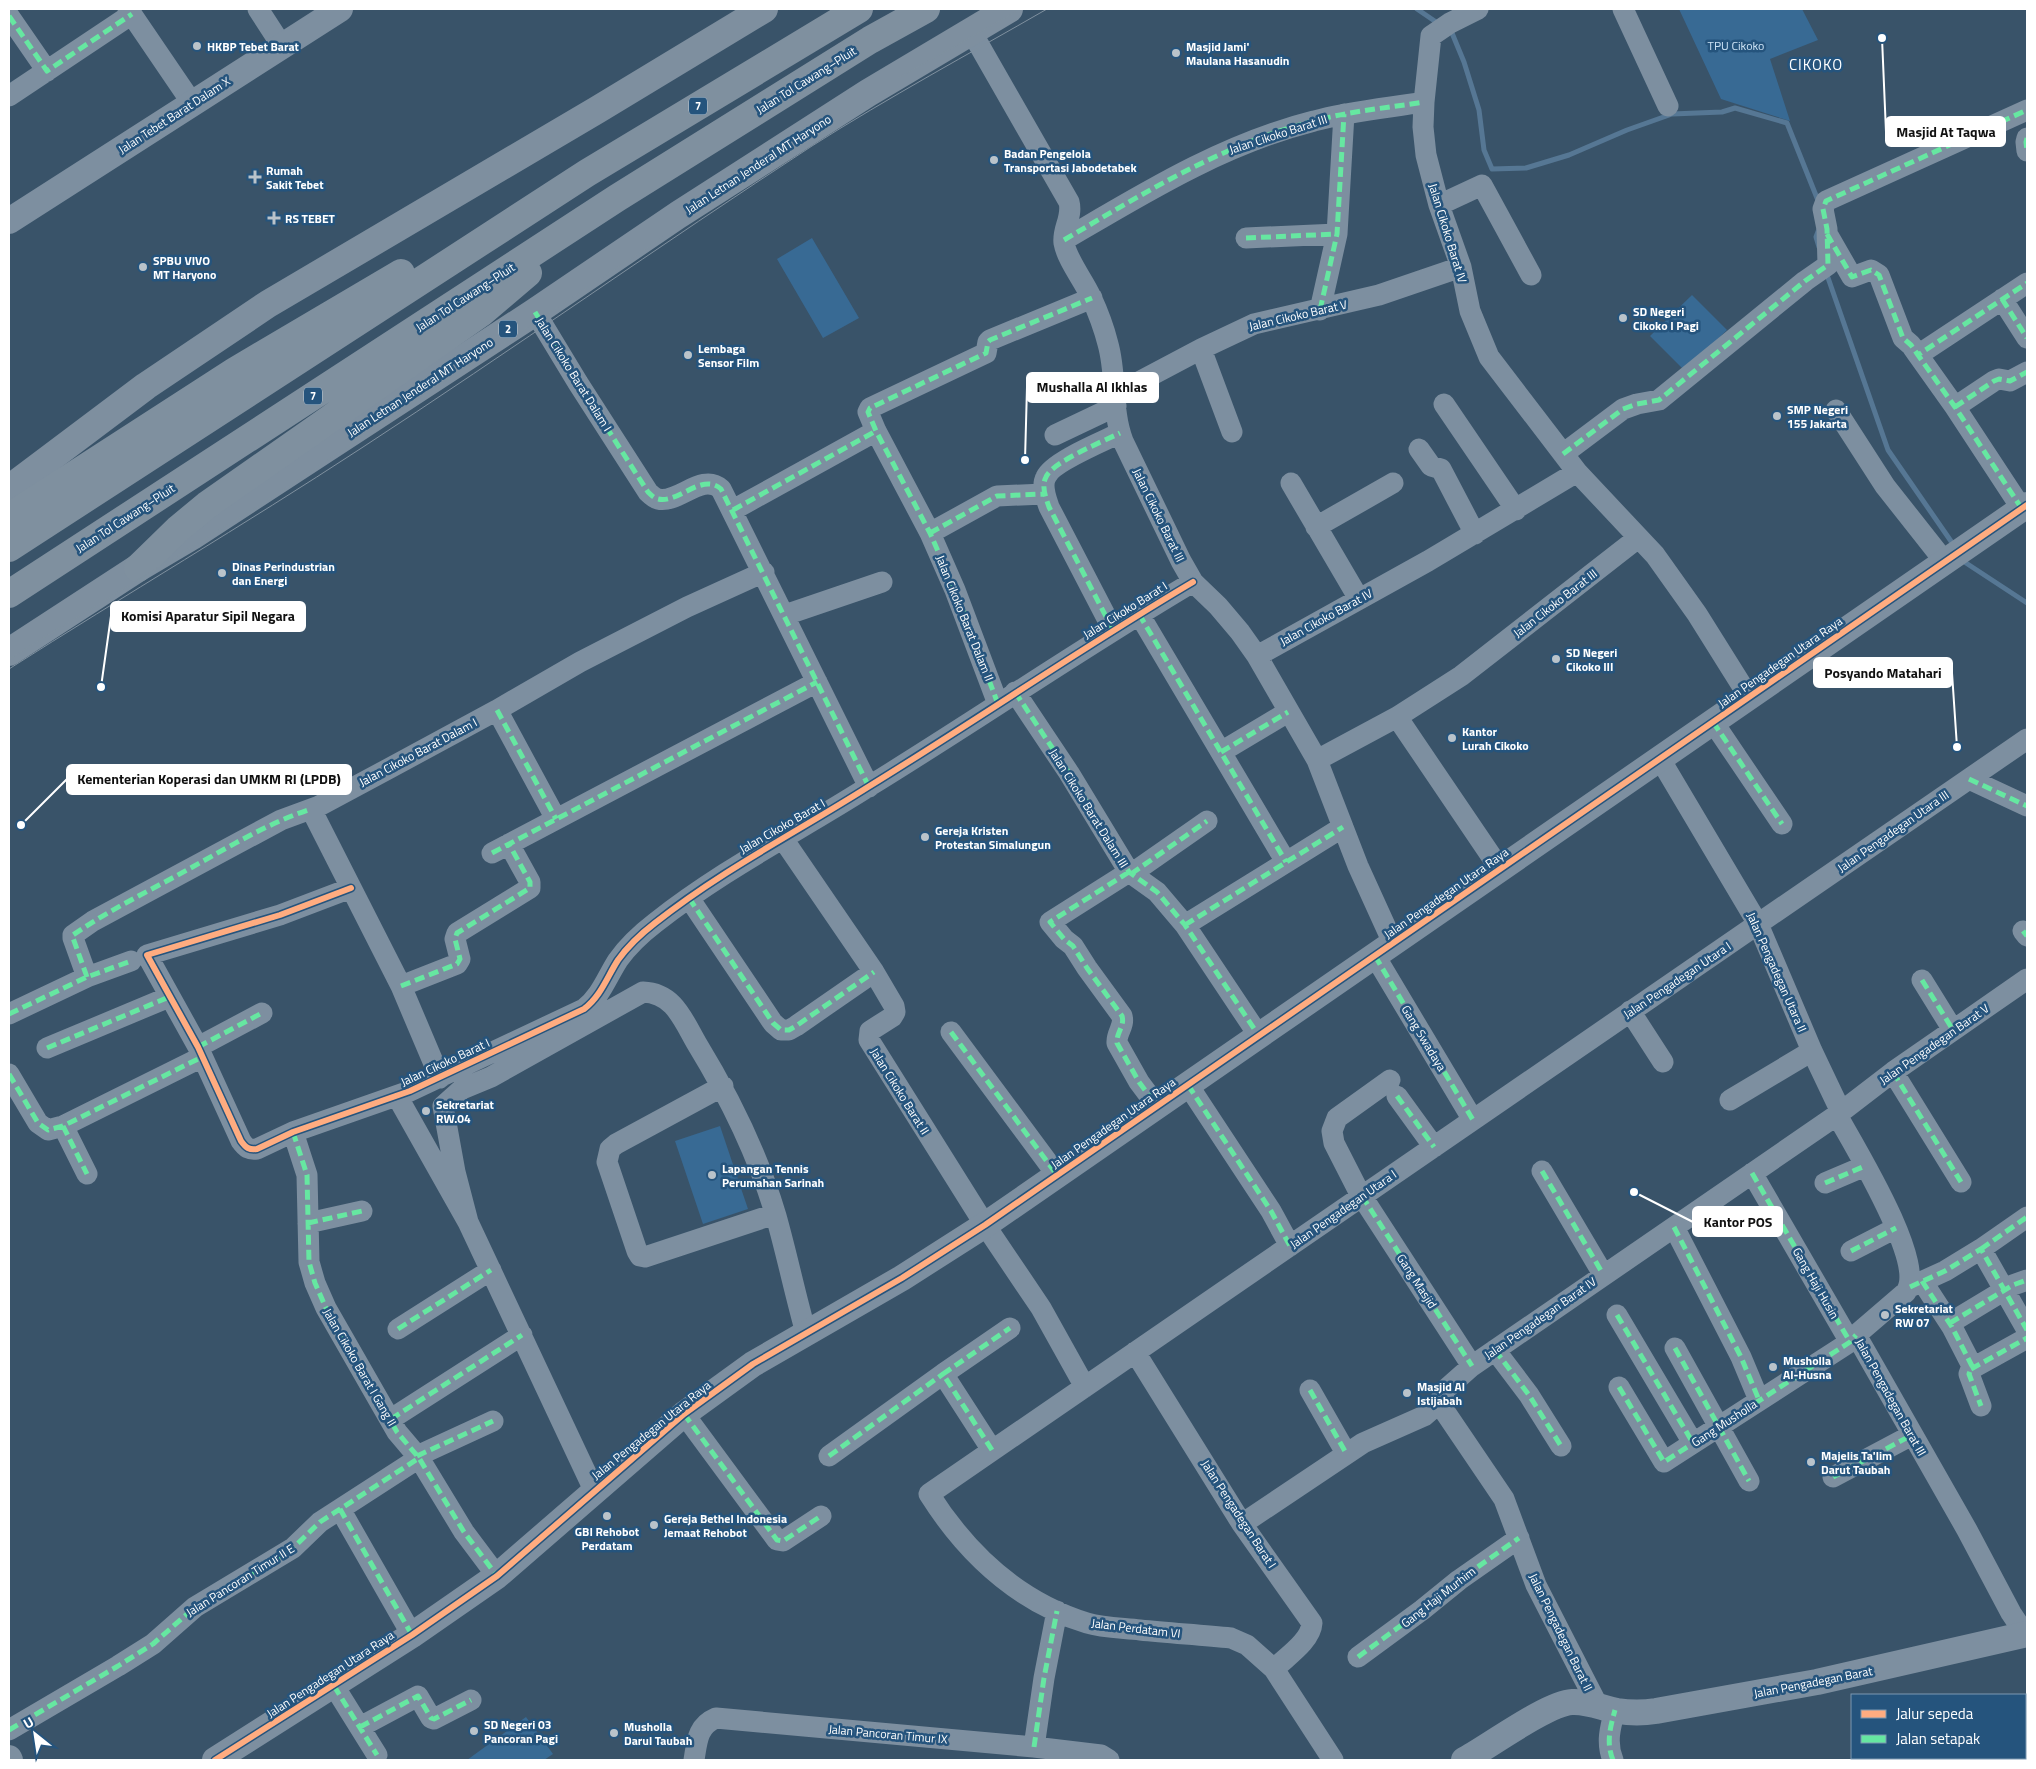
<svg xmlns="http://www.w3.org/2000/svg" width="2036" height="1769" viewBox="0 0 2036 1769" font-family="'Titillium Web',sans-serif">
	<rect width="100%" height="100%" fill="#395369"/>
	<path fill="#386a94" d="M1679,9H1802L1818,40L1770,59L1790,121L1721,99Z
		M812,238L859,318L823,338L777,259Z
		M1692,295L1727,330L1685,371L1650,336Z
		M720,1126L748,1209L703,1224L675,1141Z
		M526,1717L553,1754L544,1760H467Z"/>
	<g fill="none" stroke-linecap="round" stroke-linejoin="round">
		<path stroke="#567794" stroke-width="5" d="M1417,9L1439,24
			M1448,30L1452,33L1464,62L1479,110L1484,150L1492,169L1526,168L1569,155L1627,130L1672,114L1722,112L1735,108L1787,123L1819,203
			M1819,247L1816,237L1819,229
			M1826,272L1888,450L1955,547
			M1963,558L1966,563L2027,603
			M2025,1746L2027,1744
			M1994,1760L1999,1758"/>
		<path stroke="#7d8fa0" stroke-width="21" d="M128,9L192,103
			M258,9L282,46
			M1478,9L1450,23L1431,36L1424,102L1423,127L1426,155L1439,205L1461,267L1470,311L1489,357L1577,472L1655,555L1697,614L1749,697
			M1623,9L1668,106
			M9,16L47,71
			M971,31L1069,202C1073,217 1062,229 1064,243C1067,260 1084,281 1091,297C1098,312 1104,328 1108,344C1117,376 1111,410 1123,441L1181,561L1193,582L1218,606L1240,632L1257,656L1317,760L1358,866L1393,943
			M9,96L132,14
			M2027,138L2026,142L2027,151
			M1439,205L1482,185L1531,275
			M1829,237L1852,277L1871,270L1879,275L1903,338L1911,345L1918,355
			M1246,238L1337,234
			M1064,240C1144,193 1223,144 1314,121C1350,111 1387,108 1424,102
			M2002,299L2027,338
			M1320,310L1337,234L1344,114
			M535,312L578,383L648,492C651,495 654,498 658,499C678,504 702,472 721,489L869,787
			M1201,349L1232,432
			M1116,394L1201,349L1254,324L1379,295L1461,267
			M1444,404L1516,510
			M1955,407L1994,381L1999,379L2010,381L2027,372
			M1836,410L1885,486L1945,562
			M1055,435L1116,406
			M1419,449L1431,466L1441,469L1475,534
			M1563,454L1623,409L1637,404L1659,400L1805,281L1828,265L1827,229L1823,209L1826,201L2027,110
			M1291,483L1359,599
			M2022,509L1955,407L1918,355L2027,283
			M733,510L876,431
			M1316,527L1393,483
			M930,533L997,496L1044,494
			M1139,614L1286,862
			M785,615L882,582
			M1113,630L1049,507C1046,498 1041,486 1046,477C1052,462 1104,441 1120,433
			M1257,656L1428,561L1577,472
			M1015,692L1069,773L1129,872L1157,892L1185,925L1259,1036
			M998,704L955,590L930,533L876,431L868,412L870,408L986,353L988,342L990,340L1092,298
			M497,710L556,819
			M1397,717L1500,869
			M1713,722L1782,824
			M1221,752L1288,712
			M1660,759L1758,924L1812,1051L1841,1112
			M1317,760L1397,717L1461,676L1638,538
			M1969,779L2027,806
			M311,809L401,986L440,1078
			M783,839L874,972L894,1006L895,1012L892,1017L870,1031L869,1040L985,1225L1041,1308L1085,1387
			M492,853L817,682
			M1129,872L1050,922L1064,939L1073,946L1087,968L1122,1016C1125,1026 1116,1033 1117,1043L1139,1082L1157,1106
			M1131,874L1207,821
			M351,888L280,915L147,955L198,1047L241,1141C246,1148 249,1150 257,1149L293,1132L410,1091L584,1009C601,996 607,977 618,960C628,946 642,933 655,923C722,870 797,832 868,787C977,720 1083,647 1193,582
			M689,898L773,1023L781,1030H789L796,1026L874,972
			M1185,925L1343,827
			M2023,931L2027,936
			M1375,956L1473,1120
			M87,977L73,938V935L93,921L281,820L319,806L388,769L497,710L580,662L687,607L764,572
			M1922,980L1953,1030
			M401,986L457,964L460,959L455,939L457,933L530,888V882L509,844
			M1630,1011L1663,1062
			M9,1014L87,977L131,961
			M951,1032L1057,1175
			M198,1047L262,1013
			M47,1048L169,997
			M1893,1072L1961,1182
			M9,1074L38,1123L48,1130L63,1126L202,1057
			M1390,1080L1337,1118L1332,1131L1334,1143L1359,1192L1472,1366
			M1188,1085L1271,1211L1290,1246
			M723,1086L616,1144L610,1149L607,1162L637,1251L640,1256L645,1257L775,1214
			M397,1096L468,1222L594,1490
			M1397,1096L1434,1147
			M1730,1100L1812,1051
			M1837,1115C1854,1146 1926,1262 1906,1292L1856,1335L1967,1530L2011,1613L2025,1634
			M63,1126L87,1174
			M293,1132L307,1175L309,1262L315,1283L326,1308L397,1432L419,1458L464,1532L497,1576
			M1542,1171L1603,1274
			M1752,1173L1850,1342
			M1825,1183L1865,1166
			M468,1222L455,1172L443,1106L462,1089L491,1077L643,992C674,993 683,1020 697,1044C730,1098 758,1155 776,1216C787,1255 795,1294 806,1333
			M308,1223L362,1211
			M1674,1227L1741,1357L1759,1400
			M1981,1249L2027,1217
			M1851,1251L1896,1228
			M1922,1281L1952,1327L1972,1366L1969,1374L1981,1406
			M1910,1287L1945,1271L1981,1249L2027,1330
			M1617,1315L1693,1443
			M1950,1323L2013,1285L2027,1280
			M398,1329L491,1270
			M1675,1348L1749,1481
			M1495,1350L1529,1395L1561,1446
			M1135,1352L1242,1524L1312,1623C1311,1641 1286,1657 1274,1669
			M1971,1369L2027,1338
			M1619,1387L1664,1462L1850,1342L1856,1335
			M1310,1390L1346,1453
			M1439,1403L1504,1499L1536,1585L1597,1704
			M684,1414L777,1540L783,1541L821,1516
			M391,1419L522,1335
			M992,1450L943,1374L1010,1328
			M417,1456L493,1421
			M829,1456L943,1374
			M1833,1477L1912,1435
			M340,1509L412,1635
			M1242,1524L1363,1443L1424,1416L1439,1403L1446,1389L1472,1366L1837,1115L1893,1072L2027,979
			M1358,1657L1422,1610L1459,1580L1519,1538
			M334,1686L377,1755
			M360,1727L418,1696L431,1718L434,1719L471,1700
			M9,1730L118,1666L153,1644L195,1607L293,1548L320,1522L419,1458
			M1034,1747L1044,1678L1057,1611
			M694,1760C697,1742 697,1726 716,1718L1034,1747L1101,1755L1109,1760
			M1333,1760L1274,1669L1247,1645L1231,1638C1201,1635 1170,1633 1140,1630C1123,1628 1103,1628 1087,1623C1019,1602 967,1554 929,1494L2027,739
			M1613,1760C1606,1743 1610,1728 1615,1710
			M2022,1760L2027,1758"/>
		<path stroke="#7d8fa0" stroke-width="26" d="M9,221L340,9
			M9,1758L10,1760
			M215,1760L412,1635L497,1576L684,1414L753,1364L902,1278L985,1225L2027,505
			M1464,1760C1488,1747 1548,1703 1572,1702C1588,1701 1602,1708 1617,1711C1631,1713 1643,1713 1656,1711L1817,1682L2027,1634"/>
		<path stroke="#7e8f9f" stroke-width="28" d="M9,489L146,386L268,304L597,110L764,9
			M9,652L138,568L192,536L535,312L678,215L868,93L1009,9"/>
		<path stroke="#7f909f" stroke-width="28" d="M9,517L235,371L401,273
			M9,548L587,173L859,9
			M138,568L178,529L207,505L481,313L528,273
			M9,594L617,198L870,40L926,9"/>
		<path stroke="#7f909f" stroke-width="1" d="M804,143L898,78L1021,9
			M9,659L268,500L663,237
			M9,669C125,595 244,525 360,449C512,350 660,245 812,146C889,97 969,54 1047,9"/>
		<path stroke="#66e7a1" stroke-width="5" stroke-dasharray="10 5" stroke-linecap="butt" d="M9,16L47,71L132,14
			M2027,138L2026,142L2027,151
			M1827,234L1852,277L1871,270L1879,275L1903,338L1911,345L1918,355
			M1246,238L1337,234
			M1064,240C1144,193 1223,144 1314,121C1350,111 1387,108 1424,102
			M2002,299L2027,338
			M1320,310L1337,234L1344,114
			M535,312L578,383L648,492C651,495 654,498 658,499C678,504 702,472 721,489L869,787
			M1955,407L1994,381L1999,379L2010,381L2027,372
			M1563,454L1623,409L1637,404L1659,400L1805,281L1828,265L1827,229L1823,209L1826,201L2027,110
			M2022,509L1955,407L1918,355L2027,283
			M733,510L876,431
			M930,533L997,496L1044,494
			M1139,614L1286,862
			M1113,630L1049,507C1046,498 1041,486 1046,477C1052,462 1104,441 1120,433
			M1015,692L1069,773L1129,872L1157,892L1185,925L1259,1036
			M998,704L955,590L930,533L876,431L868,412L870,408L986,353L988,342L990,340L1092,298
			M497,710L556,819
			M1713,722L1782,824
			M1221,752L1288,712
			M1969,779L2027,806
			M492,853L817,682
			M1129,872L1050,922L1064,939L1073,946L1087,968L1122,1016C1125,1026 1116,1033 1117,1043L1139,1082L1157,1106
			M1131,874L1207,821
			M689,898L773,1023L781,1030H789L796,1026L874,972
			M1185,925L1343,827
			M2023,931L2027,936
			M1375,956L1473,1120
			M87,977L73,938V935C109,910 149,891 187,870C227,848 268,823 311,809
			M1922,980L1953,1030
			M401,986L457,964L460,959L455,939L457,933L530,888V882L509,844
			M9,1014L87,977L131,961
			M951,1032L1057,1175
			M198,1047L262,1013
			M47,1048L169,997
			M1893,1072L1961,1182
			M9,1074L38,1123L48,1130L63,1126L202,1057
			M1188,1085L1271,1211L1290,1246
			M1397,1096L1434,1147
			M63,1126L87,1174
			M293,1132L307,1175L309,1262L315,1283L326,1308L397,1432L419,1458L464,1532L497,1576
			M1542,1171L1603,1274
			M1752,1173L1850,1342
			M1825,1183L1865,1166
			M1362,1196L1472,1366
			M308,1223L362,1211
			M1674,1227L1741,1357L1759,1400
			M1981,1249L2027,1217
			M1851,1251L1896,1228
			M1922,1281L1952,1327L1972,1366L1969,1374L1981,1406
			M1910,1287L1945,1271L1981,1249L2027,1330
			M1617,1315L1693,1443
			M1950,1323L2013,1285L2027,1280
			M398,1329L491,1270
			M1675,1348L1749,1481
			M1495,1350L1529,1395L1561,1446
			M1971,1369L2027,1338
			M1619,1387L1664,1462L1850,1342L1856,1335
			M1310,1390L1346,1453
			M684,1414L777,1540L783,1541L821,1516
			M391,1419L522,1335
			M992,1450L943,1374L1010,1328
			M417,1456L493,1421
			M829,1456L943,1374
			M1833,1477L1912,1435
			M340,1509L412,1635
			M1358,1657L1422,1610L1459,1580L1519,1538
			M334,1686L377,1755
			M360,1727L418,1696L431,1718L434,1719L471,1700
			M9,1730L118,1666L153,1644L195,1607L293,1548L320,1522L419,1458
			M1034,1747L1044,1678L1057,1611
			M1613,1760C1606,1743 1610,1728 1615,1710"/>
		<defs>
			<path id="cycleway" d="M351,888L280,915L147,955L198,1047L241,1141C246,1148 249,1150 257,1149L293,1132L410,1091L584,1009C601,996 607,977 618,960C628,946 642,933 655,923C722,870 797,832 868,787C977,720 1083,647 1193,582
				M215,1760L412,1635L497,1576L684,1414L753,1364L902,1278L985,1225L2027,505"/>
		</defs>
		<use href="#cycleway" stroke="#25547d" stroke-width="9"/>
		<use href="#cycleway" stroke="#ffac80" stroke-width="6"/>
	</g>
	<g fill="#bac3ca" stroke="#25547d" stroke-width="2">
		<circle cx="197" cy="46" r="5"/>
		<circle cx="1176" cy="53" r="5"/>
		<circle cx="994" cy="160" r="5"/>
		<path d="M252.5 169.5h5v5h5v5h-5v5h-5v-5h-5v-5h5z"/>
		<path d="M271.5 210.5h5v5h5v5h-5v5h-5v-5h-5v-5h5z"/>
		<circle cx="143" cy="267" r="5"/>
		<circle cx="1623" cy="318" r="5"/>
		<circle cx="688" cy="355" r="5"/>
		<circle cx="1777" cy="416" r="5"/>
		<circle cx="222" cy="573" r="5"/>
		<circle cx="1556" cy="659" r="5"/>
		<circle cx="1452" cy="738" r="5"/>
		<circle cx="925" cy="837" r="5"/>
		<circle cx="426" cy="1111" r="5"/>
		<circle cx="712" cy="1175" r="5"/>
		<circle cx="1885" cy="1315" r="5"/>
		<circle cx="1773" cy="1367" r="5"/>
		<circle cx="1407" cy="1393" r="5"/>
		<circle cx="1811" cy="1462" r="5"/>
		<circle cx="607" cy="1516" r="5"/>
		<circle cx="654" cy="1525" r="5"/>
		<circle cx="474" cy="1731" r="5"/>
		<circle cx="614" cy="1733" r="5"/>
	</g>
	<g text-anchor="middle" dominant-baseline="central" stroke-width="5" stroke-linejoin="round" paint-order="stroke">
		<g fill="#25547d" stroke="#beccd8" stroke-width="1">
			<rect x="689" y="97.5" width="18" height="17" rx="4"/>
			<rect x="499" y="320.5" width="18" height="17" rx="4"/>
			<rect x="304" y="387.5" width="18" height="17" rx="4"/>
		</g>
		<g font-size="11" font-weight="bold" fill="#fff">
			<text x="698" y="106">7</text>
			<text x="508" y="329">2</text>
			<text x="313" y="396">7</text>
		</g>
		<g font-size="12" fill="#cce2f4" stroke="#25547d">
			<text x="1736" y="45">TPU Cikoko</text>
		</g>
		<g font-size="12" font-weight="bold" fill="#fff" stroke="#25547d" text-anchor="start">
			<text x="207" y="46">HKBP Tebet Barat</text>
			<text x="1186" y="46">Masjid Jami'<tspan x="1186" dy="14">Maulana Hasanudin</tspan></text>
			<text x="1004" y="153">Badan Pengelola<tspan x="1004" dy="14">Transportasi Jabodetabek</tspan></text>
			<text x="266" y="170">Rumah<tspan x="266" dy="14">Sakit Tebet</tspan></text>
			<text x="285" y="218">RS TEBET</text>
			<text x="153" y="260">SPBU VIVO<tspan x="153" dy="14">MT Haryono</tspan></text>
			<text x="1633" y="311">SD Negeri<tspan x="1633" dy="14">Cikoko I Pagi</tspan></text>
			<text x="698" y="348">Lembaga<tspan x="698" dy="14">Sensor Film</tspan></text>
			<text x="1787" y="409">SMP Negeri<tspan x="1787" dy="14">155 Jakarta</tspan></text>
			<text x="232" y="566">Dinas Perindustrian<tspan x="232" dy="14">dan Energi</tspan></text>
			<text x="1566" y="652">SD Negeri<tspan x="1566" dy="14">Cikoko III</tspan></text>
			<text x="1462" y="731">Kantor<tspan x="1462" dy="14">Lurah Cikoko</tspan></text>
			<text x="935" y="830">Gereja Kristen<tspan x="935" dy="14">Protestan Simalungun</tspan></text>
			<text x="436" y="1104">Sekretariat<tspan x="436" dy="14">RW.04</tspan></text>
			<text x="722" y="1168">Lapangan Tennis<tspan x="722" dy="14">Perumahan Sarinah</tspan></text>
			<text x="1895" y="1308">Sekretariat<tspan x="1895" dy="14">RW 07</tspan></text>
			<text x="1783" y="1360">Musholla<tspan x="1783" dy="14">Al-Husna</tspan></text>
			<text x="1417" y="1386">Masjid Al<tspan x="1417" dy="14">Istijabah</tspan></text>
			<text x="1821" y="1455">Majelis Ta'lim<tspan x="1821" dy="14">Darut Taubah</tspan></text>
			<text x="664" y="1518">Gereja Bethel Indonesia<tspan x="664" dy="14">Jemaat Rehobot</tspan></text>
			<text x="607" y="1531" text-anchor="middle">GBI Rehobot<tspan x="607" dy="14">Perdatam</tspan></text>
			<text x="484" y="1724">SD Negeri 03<tspan x="484" dy="14">Pancoran Pagi</tspan></text>
			<text x="624" y="1726">Musholla<tspan x="624" dy="14">Darul Taubah</tspan></text>
		</g>
		<g font-size="12" fill="#fff" stroke="#25547d">
			<text transform="translate(806 80) rotate(-32)">Jalan Tol Cawang–Pluit</text>
			<text transform="translate(174 115) rotate(-33)">Jalan Tebet Barat Dalam X</text>
			<text transform="translate(1278 134) rotate(-18)">Jalan Cikoko Barat III</text>
			<text transform="translate(758 164) rotate(-33)">Jalan Letnan Jenderal MT Haryono</text>
			<text transform="translate(1448 233) rotate(73)">Jalan Cikoko Barat IV</text>
			<text transform="translate(465 297) rotate(-33)">Jalan Tol Cawang–Pluit</text>
			<text transform="translate(1298 315) rotate(-13)">Jalan Cikoko Barat V</text>
			<text transform="translate(574 374) rotate(58)">Jalan Cikoko Barat Dalam I</text>
			<text transform="translate(420 387) rotate(-33)">Jalan Letnan Jenderal MT Haryono</text>
			<text transform="translate(1159 515) rotate(64)">Jalan Cikoko Barat III</text>
			<text transform="translate(125 518) rotate(-33)">Jalan Tol Cawang–Pluit</text>
			<text transform="translate(1555 603) rotate(-38)">Jalan Cikoko Barat III</text>
			<text transform="translate(1125 610) rotate(-32)">Jalan Cikoko Barat I</text>
			<text transform="translate(1326 617) rotate(-29)">Jalan Cikoko Barat IV</text>
			<text transform="translate(965 618) rotate(68)">Jalan Cikoko Barat Dalam II</text>
			<text transform="translate(1780 662) rotate(-35)">Jalan Pengadegan Utara Raya</text>
			<text transform="translate(418 752) rotate(-28)">Jalan Cikoko Barat Dalam I</text>
			<text transform="translate(1089 808) rotate(58)">Jalan Cikoko Barat Dalam III</text>
			<text transform="translate(782 826) rotate(-30)">Jalan Cikoko Barat I</text>
			<text transform="translate(1893 831) rotate(-35)">Jalan Pengadegan Utara III</text>
			<text transform="translate(1446 893) rotate(-35)">Jalan Pengadegan Utara Raya</text>
			<text transform="translate(1777 972) rotate(66)">Jalan Pengadegan Utara II</text>
			<text transform="translate(1677 980) rotate(-34)">Jalan Pengadegan Utara I</text>
			<text transform="translate(1424 1038) rotate(59)">Gang Swadaya</text>
			<text transform="translate(1934 1044) rotate(-35)">Jalan Pengadegan Barat V</text>
			<text transform="translate(445 1062) rotate(-25)">Jalan Cikoko Barat I</text>
			<text transform="translate(900 1091) rotate(58)">Jalan Cikoko Barat II</text>
			<text transform="translate(1113 1123) rotate(-35)">Jalan Pengadegan Utara Raya</text>
			<text transform="translate(1343 1209) rotate(-35)">Jalan Pengadegan Utara I</text>
			<text transform="translate(1417 1281) rotate(57)">Gang Masjid</text>
			<text transform="translate(1816 1283) rotate(60)">Gang Haji Husin</text>
			<text transform="translate(1540 1318) rotate(-35)">Jalan Pengadegan Barat IV</text>
			<text transform="translate(360 1367) rotate(60)">Jalan Cikoko Barat I Gang II</text>
			<text transform="translate(1891 1397) rotate(61)">Jalan Pengadegan Barat III</text>
			<text transform="translate(1724 1423) rotate(-33)">Gang Musholla</text>
			<text transform="translate(651 1430) rotate(-39)">Jalan Pengadegan Utara Raya</text>
			<text transform="translate(1239 1514) rotate(57)">Jalan Pengadegan Barat I</text>
			<text transform="translate(240 1580) rotate(-32)">Jalan Pancoran Timur II E</text>
			<text transform="translate(1438 1597) rotate(-38)">Gang Haji Murhim</text>
			<text transform="translate(1136 1628) rotate(7)">Jalan Perdatam VI</text>
			<text transform="translate(1561 1632) rotate(64)">Jalan Pengadegan Barat II</text>
			<text transform="translate(330 1674) rotate(-33)">Jalan Pengadegan Utara Raya</text>
			<text transform="translate(1813 1682) rotate(-11)">Jalan Pengadegan Barat</text>
			<text transform="translate(888 1734) rotate(5)">Jalan Pancoran Timur IX</text>
		</g>
		<g font-size="15" letter-spacing="1" fill="#fff" stroke="#25547d">
			<text x="1816" y="64">CIKOKO</text>
		</g>
	</g>
	<path fill="none" stroke="#fff" stroke-width="2" d="M1882 38L1886 132M1025 460L1027 387M101 687L111 616M1957 747L1952 673M21 825L67 779M1634 1192L1693 1222"/>
	<g fill="#fff" stroke="#25547d" stroke-width="2">
		<circle cx="1882" cy="38" r="5"/>
		<circle cx="1025" cy="460" r="5"/>
		<circle cx="101" cy="687" r="5"/>
		<circle cx="1957" cy="747" r="5"/>
		<circle cx="21" cy="825" r="5"/>
		<circle cx="1634" cy="1192" r="5"/>
	</g>
	<g fill="#fff" stroke="#fff" stroke-width="2">
		<rect x="1886" y="117" width="119" height="29" rx="5"/>
		<rect x="1027" y="373" width="131" height="29" rx="5"/>
		<rect x="111" y="602" width="194" height="29" rx="5"/>
		<rect x="1814" y="658" width="138" height="29" rx="5"/>
		<rect x="67" y="765" width="284" height="29" rx="5"/>
		<rect x="1693" y="1207" width="89" height="29" rx="5"/>
	</g>
	<g font-size="14" text-anchor="middle" font-weight="bold" fill="#111">
		<text x="1946" y="137">Masjid At Taqwa</text>
		<text x="1092" y="392">Mushalla Al Ikhlas</text>
		<text x="208" y="621">Komisi Aparatur Sipil Negara</text>
		<text x="1883" y="678">Posyando Matahari</text>
		<text x="209" y="784">Kementerian Koperasi dan UMKM RI (LPDB)</text>
		<text x="1738" y="1227">Kantor POS</text>
	</g>
	<rect width="2036" height="1769" fill="none" stroke="#ffffff" stroke-width="20"/>
	<rect x="1851" y="1694" width="175" height="65" fill="#25547d" stroke="#7c98b1"/>
	<rect x="1861" y="1710" width="25" height="8" fill="#ffac80" stroke="#7c98b1"/>
	<text x="1896" y="1719" font-size="15" fill="#ffffff">Jalur sepeda</text>
	<rect x="1861" y="1735" width="25" height="8" fill="#66e7a1" stroke="#7c98b1"/>
	<text x="1896" y="1744" font-size="15" fill="#ffffff">Jalan setapak</text>
	<g transform="translate(35 1734) rotate(330)" stroke="#25547d" stroke-width="4" paint-order="stroke">
	<path d="M0-4L9 19L0 12L-9 19Z" fill="#ffffff"/>
	<text y="-8" font-size="14" font-weight="bold" text-anchor="middle" fill="#ffffff">U</text>
	</g>
</svg>
